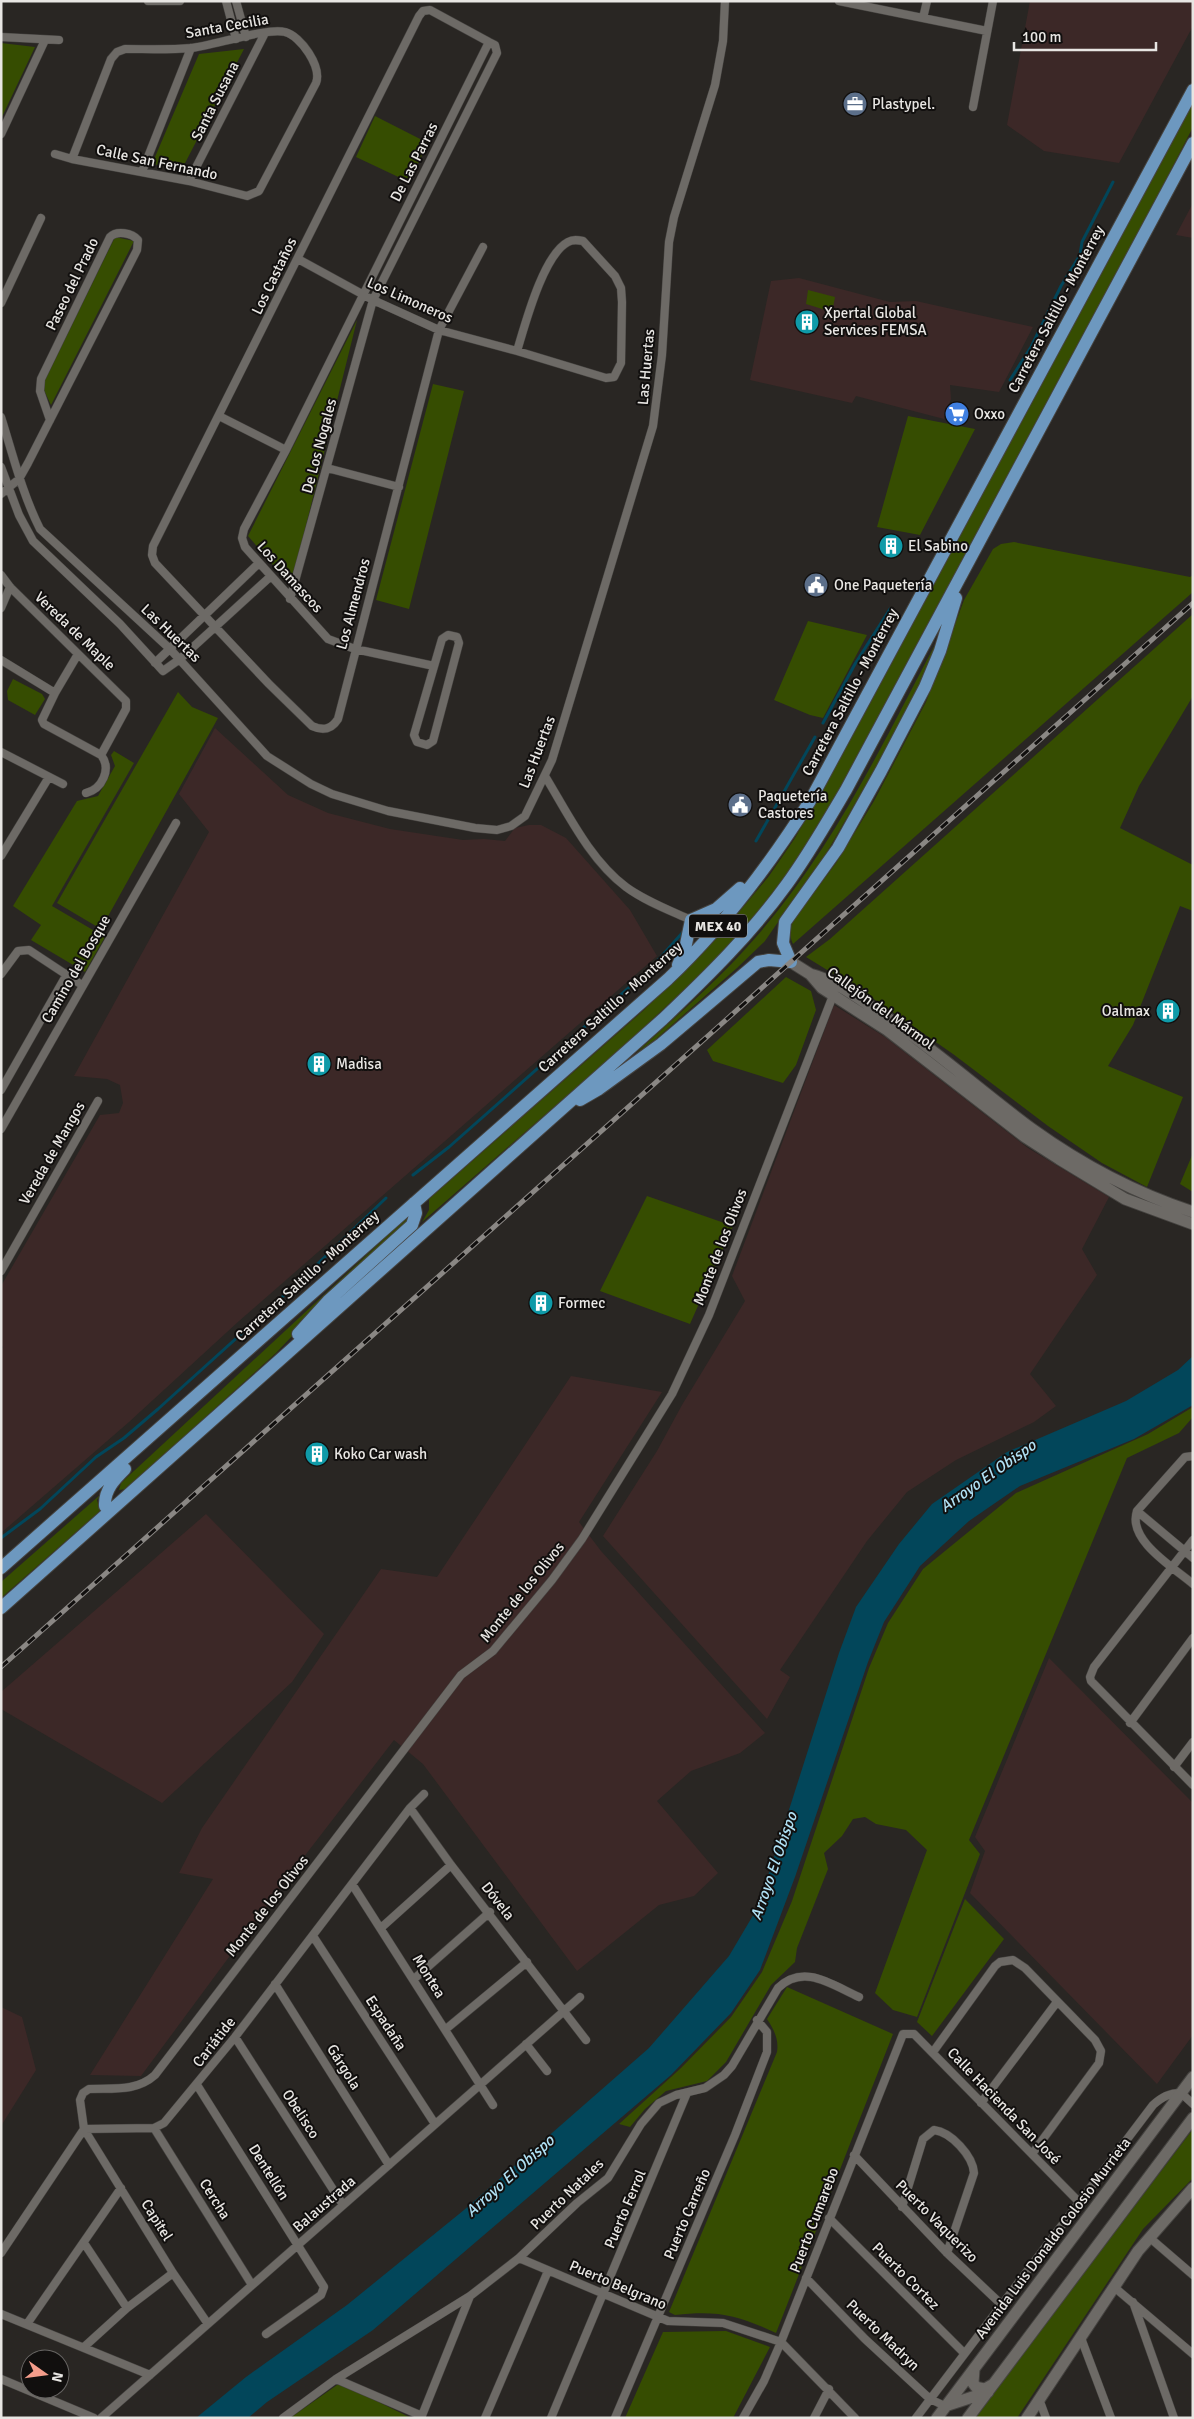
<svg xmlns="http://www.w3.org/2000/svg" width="1194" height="2419" viewBox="0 0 1194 2419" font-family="Signika,sans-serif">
	<rect width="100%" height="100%" fill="#292623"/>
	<path fill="#3c2827" d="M1030,1H1193V26L1119,163L1044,151L1007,125Z
		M1193,203V238L1176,235Z
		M799,278L890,302L916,301L1033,327L999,392L950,385L951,399L944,419L856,396L852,403L750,380L771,281Z
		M215,728L288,795L328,813L390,829L463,840L484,839L505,841L515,828L529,825H541L566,838L630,910L657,956L239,1321L129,1422L1,1533V1350L3,1347L1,1345V1286L100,1115L119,1113L123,1103L120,1085L107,1079L74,1076L209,832L179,794Z
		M834,1005L885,1037L1028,1148L1109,1197L1082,1249L1097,1275L1030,1374L1056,1406L1034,1422L956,1460L907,1492L867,1541L780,1670L790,1677L767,1719L603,1536L657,1451L682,1405L745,1301L732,1276Z
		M571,1376L662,1392L579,1522L601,1551L765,1733L740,1753L691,1771L657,1801L718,1873L694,1896L659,1905L577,1971L423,1764L394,1740L283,1884L141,2076L90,2075L213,1879L179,1873L202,1828L381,1569L437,1577Z
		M206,1514L324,1634L292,1682L162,1803L1,1709V1692Z
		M1049,1658L1193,1803V2035L1157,2084L970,1893L985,1851L975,1837Z
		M1,2007L22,2017L36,2070L1,2126Z"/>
	<path fill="#364d01" d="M1,43L35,47L1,119Z
		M244,49L182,169L152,164L199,54Z
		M1193,100V127L1155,201L844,782L794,864L771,897L723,953L625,1045L422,1222L429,1210V1199L644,1010L719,936L769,876L795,838L845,750Z
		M375,116L428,143L409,182L356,157Z
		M115,237L134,241L51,405L42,386Z
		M808,290L835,297L832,312L806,304Z
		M357,320L291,586L248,536Z
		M433,384L464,391L409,609L376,600Z
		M908,416L975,429L920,535L877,527Z
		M1014,542L1190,577L1193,575V592L793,944C789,935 789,929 793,921L836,863L874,801L926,702L964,600L993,549L1001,544Z
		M1193,614V696L1139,786L1120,828L1193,865V911L1180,906L1133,1025L1108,1066L1183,1097L1147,1187L1102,1163L1048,1126L953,1054L868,995L806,957L830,939Z
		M808,621L867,635L823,718L810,715L774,700Z
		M939,637L934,655L901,724L823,859L776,925L765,941L737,968L656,1039L636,1053C674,1018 714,984 748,946C830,856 883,743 939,637Z
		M13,679L42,694L45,699L35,715L8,700L7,691Z
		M178,692L192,707L218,718L101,929L57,903Z
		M114,751L134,763L52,906L105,937L85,972L31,940L41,925L13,906L77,801L98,796L115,766L111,755Z
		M786,977L811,991L816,1010L796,1065L783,1083L713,1061L707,1050Z
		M1193,1153V1192L1180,1184Z
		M647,1196L733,1226L690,1324L600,1291Z
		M410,1215V1220L325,1301L276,1353L126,1489L119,1490L121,1483Z
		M1193,1407V1417L1179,1433L1127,1458L969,1840L980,1854L917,2017L893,2010L875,1993L927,1850L906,1830L876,1824L865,1817L853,1819L842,1836L824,1853L828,1869L797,1948L795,1962L771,1985L726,2062L707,2081L666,2091L645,2109L630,2127L619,2124L681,2068L731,2017L762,1972L792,1901L869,1668L888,1623L923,1569L1016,1493L1148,1434Z
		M100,1495L97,1500L100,1511L1,1598V1582Z
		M965,1899L1004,1939L932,2036L917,2022Z
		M787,1987L893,2034L776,2333C738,2315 717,2310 675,2315L669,2312L777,2052C779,2039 774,2030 767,2019Z
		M1193,2129V2178L1143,2229L1017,2418H974Z
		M726,2331L770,2347L733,2418H625L663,2332Z
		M340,2383L411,2418H290Z"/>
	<path fill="#02465a" d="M1193,1356V1405L1134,1439L1020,1486L969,1521L920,1566L884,1622L868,1662L795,1877L760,1970L731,2013L671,2075L373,2330L267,2402L248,2418H196L246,2377L347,2305L464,2210L649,2048L729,1956L758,1907L839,1653L856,1607L899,1544L932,1504L1007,1452L1126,1401L1178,1370Z"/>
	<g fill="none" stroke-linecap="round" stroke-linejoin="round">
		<path stroke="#02465a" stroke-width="3" d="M1010,380L1031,347L1061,286L1080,255L1082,242L1113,182
			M823,723L855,664L890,609
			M756,841L815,737
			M413,1175L449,1147L652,967L683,932
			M1,1538L40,1509L96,1457L124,1438L158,1409L301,1280L386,1198"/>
		<defs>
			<path id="street" d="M148,1H180
				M226,1L236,39
				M236,1L246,37
				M839,1L987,31
				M923,18L927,1
				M1,37L59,40
				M973,107L993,1
				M1,134L45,40
				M55,154L72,159L189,181L247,196L259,191L316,83C322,67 301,36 285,32C268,27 212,46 191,48C169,50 147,49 125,49L117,52L111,59L72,159
				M142,172L191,48
				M189,181L265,33
				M298,259L373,300L439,330L517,351L606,378L614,377L621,363L622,302L621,288L615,276L583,241C578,240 573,239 568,242C543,255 525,325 517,351
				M1,303L41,218
				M219,416L286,450
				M1,417C13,455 22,493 40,529L170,649L267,756L311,784L332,794L388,811L475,828L497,830L511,826L525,816L552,760L653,426L662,355L669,242L674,217L715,85L723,41L725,1
				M1,467L19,515L33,541L120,624L163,671L180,659L271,576
				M327,468L399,487
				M1,494L19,479L28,463L137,250L138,240C132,233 117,230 110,237L41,379L40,391L50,420
				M1,575L10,587L126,701V709L101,755C112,769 102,789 86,793
				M290,599L373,300L497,53L495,45L489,42L430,10L423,11L419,16L153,546L152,555L155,563L269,684L312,726C323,731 331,730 338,719L439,330L483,247
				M1,608L10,587
				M448,635L457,637L459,643L433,741L427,745L417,742L414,735L442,639Z
				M78,654L55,693L42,720L44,724L101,755
				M1,660L55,693
				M155,663L259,563
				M434,666L355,649L328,639L245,547L242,538L244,529L286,450L489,42
				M1,752L63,784
				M545,776C568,814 590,860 626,887C645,901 669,910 691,920
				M1,856L49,777
				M1,974L18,951L29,950L82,985
				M1,1090L67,974
				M1,1129L176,823
				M1,1271L98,1101
				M1193,1456L1185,1457L1137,1511C1127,1540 1173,1567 1193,1584
				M1137,1511L1193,1558
				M1193,1540L1094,1667L1090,1677L1091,1681L1193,1785
				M1130,1723L1193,1638
				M1174,1767L1193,1742
				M410,1808L451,1865L586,2040
				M352,1884L493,2105
				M382,1927L451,1865
				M313,1936L435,2124
				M414,1979L490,1912
				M275,1984L389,2165
				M446,2029L527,1962
				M235,2037L343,2205
				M526,2044L547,2071
				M933,2052L995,1966L1000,1962L1013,1960L1025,1968L1095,2040L1101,2051L1099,2063L1032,2154
				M197,2085L324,2287L321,2295L266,2334
				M981,2103L1057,2002
				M154,2128L252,2285
				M854,2155L947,2253L1002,2305
				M902,2207L923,2139L934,2130C951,2132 973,2156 974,2173L947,2253
				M829,2218L964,2353
				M1150,2238L1193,2275
				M84,2243L127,2308
				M1,2253L84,2129L154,2128L164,2123L235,2037L410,1808L424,1794
				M519,2258L668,2321L723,2323L781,2342L855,2418
				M806,2278L865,2339L930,2399L945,2406
				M1114,2287L1193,2354
				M1133,2302L1174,2418
				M1,2314L150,2375
				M27,2324L121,2188
				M208,2324L173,2273L84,2129L80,2100L83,2093L89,2089C113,2088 136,2092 155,2075L461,1675L493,1651L552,1580L582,1539L672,1394L709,1315L834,993
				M1081,2338L1111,2418
				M84,2347L127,2308L173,2273
				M1,2379L94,2418
				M336,2379L422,2416
				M1039,2399L1046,2418
				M101,2418L580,1997
				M283,2418L336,2379L470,2296L519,2258L577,2203L608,2178L641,2124L659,2103L676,2095L705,2088L724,2075L732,2066L778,1988C804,1963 832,1985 859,1997
				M421,2418L470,2296
				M485,2418L548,2271
				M551,2418L687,2093
				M615,2418L735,2135L767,2052V2032L757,2020
				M743,2418L764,2381L781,2342L903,2034H914L1080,2203
				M814,2418L829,2389
				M916,2418L1153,2105C1162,2097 1169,2093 1181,2093L1193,2104"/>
			<path id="secondary" d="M791,962L810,974L822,988L887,1030L1025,1137L1059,1159L1125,1199L1193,1224
				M810,974C834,980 855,996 876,1010C931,1046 979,1090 1032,1129C1082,1165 1135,1193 1193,1212
				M974,2369L973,2383L976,2387L985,2389L992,2385
				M945,2406L988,2392
				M937,2418L1193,2077
				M968,2418L1193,2118
				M1027,2418L1138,2251L1193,2188"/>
			<path id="primary" d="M678,965L685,949L691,920L716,909L740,888
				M580,1100L599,1089L661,1044L758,962L769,960L791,962L783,943L785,922L838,848L881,771L925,687L940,651L956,598
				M298,1334L328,1301L412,1225L416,1213L414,1203
				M109,1511L105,1506C104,1490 115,1479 125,1469
				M1,1568L668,979C723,927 770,864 810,801L1193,90
				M1,1608L663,1019C707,977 751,934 787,884C809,854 827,822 846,790L1193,143"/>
		</defs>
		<use href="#street" stroke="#454340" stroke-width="9"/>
		<use href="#secondary" stroke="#454340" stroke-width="13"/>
		<use href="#primary" stroke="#454340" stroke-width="14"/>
		<use href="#street" stroke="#6d6a66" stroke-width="8"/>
		<use href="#secondary" stroke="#6d6a66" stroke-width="11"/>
		<use href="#primary" stroke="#6d98bf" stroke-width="12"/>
		<defs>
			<path id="rail" d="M1,1667L1193,603"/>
		</defs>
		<use href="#rail" stroke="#8a8784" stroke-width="5"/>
		<use href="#rail" stroke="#110f0e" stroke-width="3" stroke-dasharray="9" stroke-linecap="butt"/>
	</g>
	<defs>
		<symbol id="office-disc" viewBox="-11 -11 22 22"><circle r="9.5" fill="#5c6f8a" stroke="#110f0e"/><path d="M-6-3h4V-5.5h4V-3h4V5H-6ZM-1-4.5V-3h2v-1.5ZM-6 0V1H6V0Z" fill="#fff"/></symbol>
		<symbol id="building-disc" viewBox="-11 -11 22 22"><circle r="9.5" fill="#0f9aa8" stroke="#110f0e"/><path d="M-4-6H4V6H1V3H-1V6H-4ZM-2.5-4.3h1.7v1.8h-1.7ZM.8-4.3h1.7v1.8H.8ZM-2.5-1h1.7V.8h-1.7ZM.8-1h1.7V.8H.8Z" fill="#fff"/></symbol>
		<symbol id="supermarket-disc" viewBox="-11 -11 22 22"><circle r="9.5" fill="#3f7fe0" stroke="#110f0e"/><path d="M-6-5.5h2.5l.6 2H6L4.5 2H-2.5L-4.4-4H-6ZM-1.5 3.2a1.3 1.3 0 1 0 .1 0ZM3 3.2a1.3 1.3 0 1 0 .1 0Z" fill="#fff"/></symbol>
		<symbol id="civic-disc" viewBox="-11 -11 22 22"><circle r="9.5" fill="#5c6f8a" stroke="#110f0e"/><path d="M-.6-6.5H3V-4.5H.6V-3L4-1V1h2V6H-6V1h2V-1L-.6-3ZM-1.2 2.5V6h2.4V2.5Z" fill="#fff"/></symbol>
	</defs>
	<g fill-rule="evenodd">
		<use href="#office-disc" x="841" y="90" width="28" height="28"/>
		<use href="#building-disc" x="793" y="308" width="28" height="28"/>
		<use href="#supermarket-disc" x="943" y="400" width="28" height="28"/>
		<use href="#building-disc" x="877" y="532" width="28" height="28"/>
		<use href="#civic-disc" x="802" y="571" width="28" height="28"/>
		<use href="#civic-disc" x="726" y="791" width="28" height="28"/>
		<use href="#building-disc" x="1154" y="997" width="28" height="28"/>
		<use href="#building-disc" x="305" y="1050" width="28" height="28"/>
		<use href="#building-disc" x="527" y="1289" width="28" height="28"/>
		<use href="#building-disc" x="303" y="1440" width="28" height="28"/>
	</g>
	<g text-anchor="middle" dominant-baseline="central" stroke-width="4" stroke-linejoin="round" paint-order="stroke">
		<rect fill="#110f0e" stroke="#a8a6a3" stroke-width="1" x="689" y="914.5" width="58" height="23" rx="4"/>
		<g font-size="14" font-weight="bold" fill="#e8e6e3">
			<text x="718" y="926">MEX 40</text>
		</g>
		<g font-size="15" fill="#e8e6e3" stroke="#110f0e">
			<text transform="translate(227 26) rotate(-10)">Santa Cecilia</text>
			<text transform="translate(215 101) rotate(-63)">Santa Susana</text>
			<text transform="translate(157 162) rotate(12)">Calle San Fernando</text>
			<text transform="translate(414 162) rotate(-63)">De Las Parras</text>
			<text transform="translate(274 276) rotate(-64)">Los Castaños</text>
			<text transform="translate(72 284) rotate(-64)">Paseo del Prado</text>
			<text transform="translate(410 300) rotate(24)">Los Limoneros</text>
			<text transform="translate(1056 309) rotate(-62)">Carretera Saltillo - Monterrey</text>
			<text transform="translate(646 367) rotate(-85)">Las Huertas</text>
			<text transform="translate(319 446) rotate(-75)">De Los Nogales</text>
			<text transform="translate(290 577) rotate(48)">Los Damascos</text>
			<text transform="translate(353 604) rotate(-75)">Los Almendros</text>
			<text transform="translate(75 631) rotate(44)">Vereda de Maple</text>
			<text transform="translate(171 633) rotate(44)">Las Huertas</text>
			<text transform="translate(850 692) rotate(-62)">Carretera Saltillo - Monterrey</text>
			<text transform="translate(537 752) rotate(-69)">Las Huertas</text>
			<text transform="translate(76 969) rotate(-60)">Camino del Bosque</text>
			<text transform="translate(610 1007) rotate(-42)">Carretera Saltillo - Monterrey</text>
			<text transform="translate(881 1008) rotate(36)">Callejón del Mármol</text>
			<text transform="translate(52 1153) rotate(-60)">Vereda de Mangos</text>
			<text transform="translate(720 1247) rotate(-69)">Monte de los Olivos</text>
			<text transform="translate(307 1276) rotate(-42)">Carretera Saltillo - Monterrey</text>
			<text transform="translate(522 1592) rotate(-51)">Monte de los Olivos</text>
			<text transform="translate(498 1901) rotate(52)">Dóvela</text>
			<text transform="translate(267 1906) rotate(-52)">Monte de los Olivos</text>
			<text transform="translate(429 1976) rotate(58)">Montea</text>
			<text transform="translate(386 2023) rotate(57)">Espadaña</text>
			<text transform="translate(214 2042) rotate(-52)">Cariátide</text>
			<text transform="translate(344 2067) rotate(58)">Gárgola</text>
			<text transform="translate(1004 2106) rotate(46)">Calle Hacienda San José</text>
			<text transform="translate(301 2114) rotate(57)">Obelisco</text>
			<text transform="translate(269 2172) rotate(58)">Dentellón</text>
			<text transform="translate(567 2194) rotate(-44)">Puerto Natales</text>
			<text transform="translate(215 2199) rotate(58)">Cercha</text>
			<text transform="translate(324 2204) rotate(-41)">Balaustrada</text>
			<text transform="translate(625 2209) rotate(-67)">Puerto Ferrol</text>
			<text transform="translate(687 2214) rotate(-67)">Puerto Carreño</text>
			<text transform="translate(157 2220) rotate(58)">Capitel</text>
			<text transform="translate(814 2220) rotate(-69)">Puerto Cumarebo</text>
			<text transform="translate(937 2221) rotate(45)">Puerto Vaquerizo</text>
			<text transform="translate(1053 2238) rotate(-53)">Avenida Luis Donaldo Colosio Murrieta</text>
			<text transform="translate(906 2276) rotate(45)">Puerto Cortez</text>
			<text transform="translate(618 2285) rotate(23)">Puerto Belgrano</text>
			<text transform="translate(883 2335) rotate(44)">Puerto Madryn</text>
		</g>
		<g font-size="15" fill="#e8e6e3" stroke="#110f0e" text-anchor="start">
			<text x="872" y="104">Plastypel.</text>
			<text x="824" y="313">Xpertal Global<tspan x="824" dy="17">Services FEMSA</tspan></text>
			<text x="974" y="414">Oxxo</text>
			<text x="908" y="546">El Sabino</text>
			<text x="834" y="585">One Paquetería</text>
			<text x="758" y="796">Paquetería<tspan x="758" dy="17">Castores</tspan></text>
			<text x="1150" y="1011" text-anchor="end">Oalmax</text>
			<text x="336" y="1064">Madisa</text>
			<text x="558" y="1303">Formec</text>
			<text x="334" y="1454">Koko Car wash</text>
		</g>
		<g font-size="16" font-style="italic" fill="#b0e1f5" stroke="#110f0e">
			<text transform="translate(988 1476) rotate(-35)">Arroyo El Obispo</text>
			<text transform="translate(774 1866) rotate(-71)">Arroyo El Obispo</text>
			<text transform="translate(510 2176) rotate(-42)">Arroyo El Obispo</text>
		</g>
	</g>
	<rect width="1194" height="2419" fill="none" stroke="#e8e6e3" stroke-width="5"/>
	<g transform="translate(45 2374) rotate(104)"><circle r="24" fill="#110f0e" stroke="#676563"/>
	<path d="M0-4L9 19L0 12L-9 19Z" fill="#f49d8b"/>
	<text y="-8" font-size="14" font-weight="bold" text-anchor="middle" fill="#e8e6e3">N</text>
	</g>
	<path d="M1014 42v8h142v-8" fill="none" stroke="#e8e6e3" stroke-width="2.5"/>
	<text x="1022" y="42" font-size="15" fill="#e8e6e3" stroke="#110f0e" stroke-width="4" paint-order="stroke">100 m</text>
</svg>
